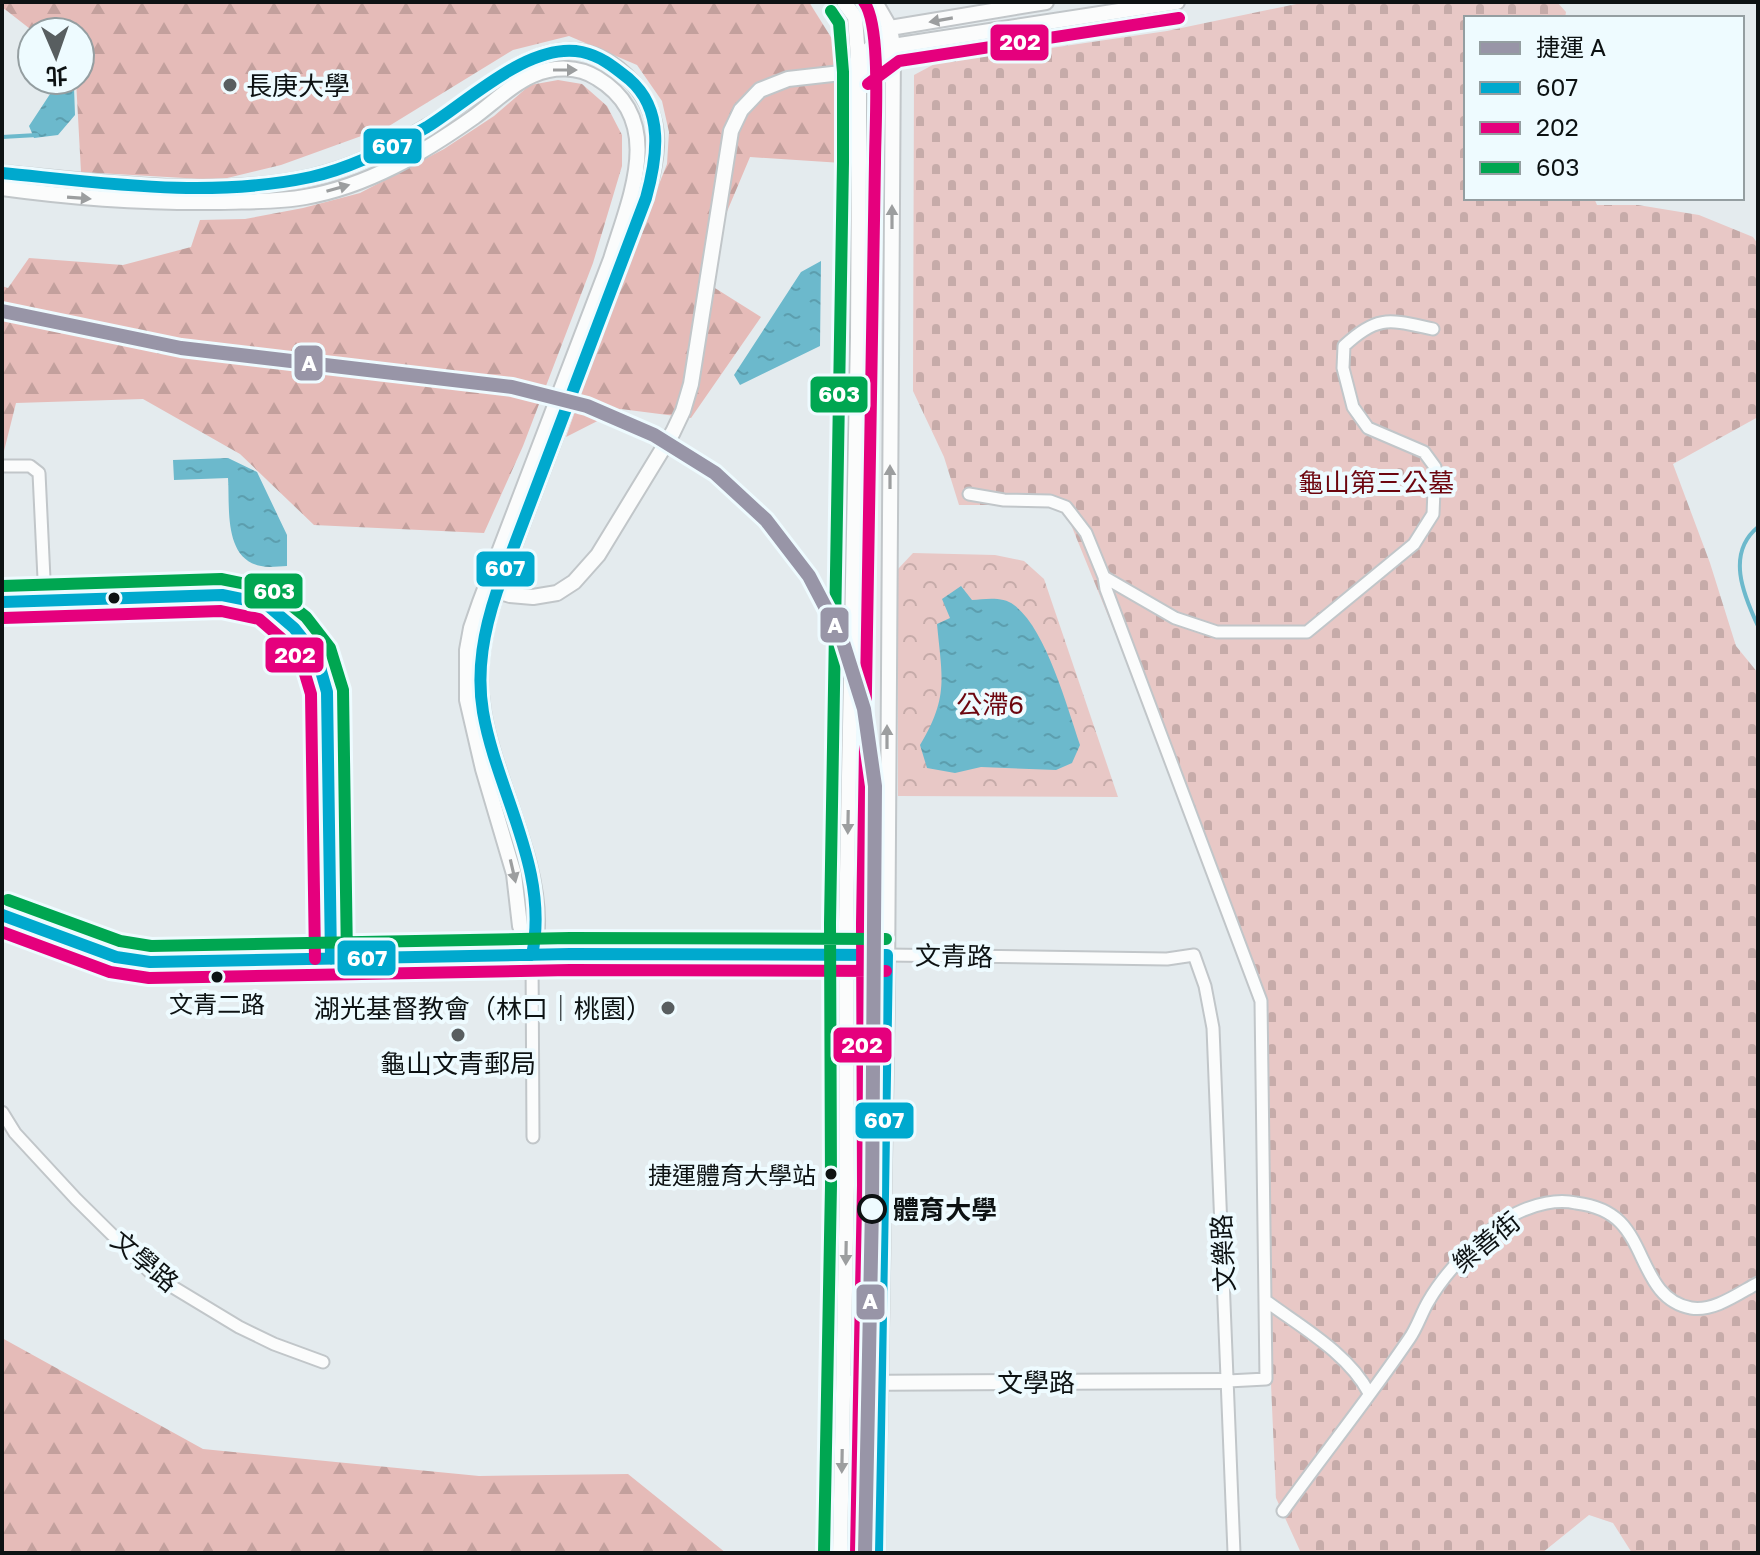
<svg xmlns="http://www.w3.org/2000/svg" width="1760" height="1555" viewBox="0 0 1760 1555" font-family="'Golos Text','Noto Sans TC',sans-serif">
	<defs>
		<pattern id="forest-firs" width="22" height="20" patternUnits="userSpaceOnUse" patternTransform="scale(2)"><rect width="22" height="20" fill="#e5bbb8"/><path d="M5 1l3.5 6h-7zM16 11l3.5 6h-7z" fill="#c3a09d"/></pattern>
		<pattern id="cemetery-stones" width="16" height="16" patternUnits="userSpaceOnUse" patternTransform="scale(2)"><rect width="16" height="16" fill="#e8c8c6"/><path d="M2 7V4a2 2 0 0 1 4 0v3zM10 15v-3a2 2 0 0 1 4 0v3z" fill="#c6aba9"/></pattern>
		<pattern id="park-crowns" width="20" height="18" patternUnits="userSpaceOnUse" patternTransform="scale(2)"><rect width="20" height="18" fill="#e8c8c6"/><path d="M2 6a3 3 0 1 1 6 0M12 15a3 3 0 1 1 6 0" fill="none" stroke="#c6aba9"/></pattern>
		<pattern id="water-ripples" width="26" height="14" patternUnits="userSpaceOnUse" patternTransform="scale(2)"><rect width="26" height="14" fill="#6cb9cc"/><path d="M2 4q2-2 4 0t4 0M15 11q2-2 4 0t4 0" fill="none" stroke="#5c9eae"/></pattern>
	</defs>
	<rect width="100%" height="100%" fill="#e4ebee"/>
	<path fill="url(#forest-firs)" d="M2,2H809L834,42L847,48L842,163L750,157L699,278L761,317L691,418L621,409L566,437L624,273L667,164L669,132L662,101L637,65L569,36L513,50L389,126L281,165L219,180L81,172L76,80H80V32H34L2,7Z
		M558,80L582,84L607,106L622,135V166L593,263L523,446L484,533L314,525L240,454L143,399L16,403L4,451H2V286L8,288L29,258L123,265L191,247L200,220L245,219L303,208L360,193L444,149L494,116L530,85Z
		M2,1338L203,1449L479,1476L628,1474L726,1553H2Z"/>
	<path fill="url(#cemetery-stones)" d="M1306,2H1557L1566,12L1565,18H1466V198H1594L1597,205H1638L1699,215L1753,237L1758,244V417L1673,464L1710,563L1736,646L1758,673V1553H1632L1613,1523L1589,1515L1542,1553H1301L1276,1498L1253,972L1063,505H959L944,457L913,391L914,75L942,60L1017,53L1167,31Z"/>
	<path fill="url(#park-crowns)" d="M913,553L995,555L1024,561L1044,579L1118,797L898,796V569Z"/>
	<path fill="url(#water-ripples)" d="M66,84L74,87L75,115L58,135L34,138L29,126L54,88Z
		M821,261L820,346L740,385L734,375L801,272Z
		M228,458L257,472L287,535V566C279,566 269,568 261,566C223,559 230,506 228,478L174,480L173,460Z
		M961,586L972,600C985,599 1003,596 1014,605C1046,629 1067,707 1080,745L1072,763L1056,770L981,767L955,773L927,768L920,745C949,697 942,677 937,624L950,618L942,599Z"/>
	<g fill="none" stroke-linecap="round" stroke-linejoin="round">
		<path stroke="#6cb9cc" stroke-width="4" d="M2,137L37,135
			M1758,527C1726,553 1743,594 1758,626"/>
		<defs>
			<path id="minor" d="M2,466H30L39,473L45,600
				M969,494L1004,500L1050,501L1066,507L1086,533L1104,577L1175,618L1217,632H1307L1414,544L1433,514L1435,467L1424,452L1368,428L1353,407L1343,368L1344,346C1378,314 1390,320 1433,329
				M1104,577L1106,589L1261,1001L1266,1379L1228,1381
				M2,602L222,595L266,604L294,628L317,657L327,692L331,959
				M2,915L116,957L150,962L532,955L533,1137
				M887,955L1167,959L1194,955L1205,986L1213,1028L1234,1553
				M2,1112L15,1133L76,1199L153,1275L239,1327L274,1344L323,1362
				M1266,1301C1301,1327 1348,1353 1369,1393
				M1283,1511C1324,1454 1369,1398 1409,1339C1417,1328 1421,1314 1428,1302C1445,1272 1486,1228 1517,1213C1535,1204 1557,1199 1576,1203C1592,1205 1608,1210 1620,1222C1646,1248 1647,1300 1691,1308C1714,1312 1739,1293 1758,1283"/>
			<path id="tertiary" d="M875,2L890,28L893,46L887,991L877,1553
				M856,63L890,28L1046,2
				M2,173C103,182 211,199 311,177C354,167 391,148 428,126C491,89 563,4 634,84C665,120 658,156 646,198L497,591C483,630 476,670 483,711C494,778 539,858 537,925C537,935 534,945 532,955
				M2,188C75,198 147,203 220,202C248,201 278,202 305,197C368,186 423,153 474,117C493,103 512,84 533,75C554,66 578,66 597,78C667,120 629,199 611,259L480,602L471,628L467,650V700L483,769L514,874L520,926L532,954
				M491,585L497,591L510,595L533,597L557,593L574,582L598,555L673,432L683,411L691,384L731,131L741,110L760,90L788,79L859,71L893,46L1177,2
				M532,955H887
				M844,1383L1228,1381
				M840,1553L847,1185L846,923L858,337L859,162V71L855,17L844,2"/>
		</defs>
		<use href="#minor" stroke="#c1c6c9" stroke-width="15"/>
		<use href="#tertiary" stroke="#c1c6c9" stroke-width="18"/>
		<use href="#minor" stroke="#fbfcfc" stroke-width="11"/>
		<use href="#tertiary" stroke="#fbfcfc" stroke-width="14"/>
		<defs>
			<path id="bus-1" d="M2,173C104,183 209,199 311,177C352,168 391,148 427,127C469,101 530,41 582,52C601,56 614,67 629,79C665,110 657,158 646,198L497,591C484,630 476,670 483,712C497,793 550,870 532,955
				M2,602L222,595L266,604L294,628L317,657L327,692L331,959
				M2,915L116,957L150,962L570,954L887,955L877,1553"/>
			<path id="bus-2" d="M868,84L899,61L1179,18
				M3,618L221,611L259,619L282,639L302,664L311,694L315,959
				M2,932L110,972L149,978L570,970L886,971
				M856,1553L863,1185L862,923L875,162C875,128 882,26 864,2"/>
			<path id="bus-3" d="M2,586L221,579L271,589L306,617L330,648L343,690L347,959
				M8,900L120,941L151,946L570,938L886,939
				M824,1553L831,1185L830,923L843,162V72L839,23L831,11"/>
		</defs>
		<use href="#bus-1" stroke="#eefbff" stroke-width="18"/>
		<use href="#bus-2" stroke="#eefbff" stroke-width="18"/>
		<use href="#bus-3" stroke="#eefbff" stroke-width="18"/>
		<use href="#bus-1" stroke="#00a9ce" stroke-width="12"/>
		<use href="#bus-2" stroke="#e5007d" stroke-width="12"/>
		<use href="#bus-3" stroke="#00a651" stroke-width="12"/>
		<defs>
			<path id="metro-1" d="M2,311L181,348L512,387L587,406L654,435L715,473L766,520L809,576L842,639L864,709L875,786L872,1207L865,1553"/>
		</defs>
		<use href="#metro-1" stroke="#eefbff" stroke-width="20"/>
		<use href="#metro-1" stroke="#9895a7" stroke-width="14"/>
	</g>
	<defs><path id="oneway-solid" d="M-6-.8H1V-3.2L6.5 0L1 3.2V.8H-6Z" transform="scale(2)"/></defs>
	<g fill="#9c9e9f">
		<use href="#oneway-solid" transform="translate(941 20) rotate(170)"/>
		<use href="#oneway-solid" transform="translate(565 70)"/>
		<use href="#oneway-solid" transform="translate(338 188) rotate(-16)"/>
		<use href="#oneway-solid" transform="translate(79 198) rotate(4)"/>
		<use href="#oneway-solid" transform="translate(892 217) rotate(-90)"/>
		<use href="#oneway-solid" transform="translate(890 477) rotate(-90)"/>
		<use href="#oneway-solid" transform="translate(887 737) rotate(-90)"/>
		<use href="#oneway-solid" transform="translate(848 822) rotate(91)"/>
		<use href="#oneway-solid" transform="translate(513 871) rotate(77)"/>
		<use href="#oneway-solid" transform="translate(846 1253) rotate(91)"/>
		<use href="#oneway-solid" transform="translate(842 1461) rotate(91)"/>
	</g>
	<g fill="#585e60" stroke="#eefbff" stroke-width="3">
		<circle cx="230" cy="85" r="8"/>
		<circle cx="668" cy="1008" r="8"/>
		<circle cx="458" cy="1035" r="8"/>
	</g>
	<g fill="#0d1213" stroke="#eefbff" stroke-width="3">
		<circle cx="114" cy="598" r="7"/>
		<circle cx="217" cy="977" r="7"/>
		<circle cx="831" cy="1174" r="7"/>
	</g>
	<circle fill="#eefbff" stroke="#0d1213" stroke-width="4" cx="872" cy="1209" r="13"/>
	<g text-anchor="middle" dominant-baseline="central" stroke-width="8" stroke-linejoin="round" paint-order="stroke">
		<g font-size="24" fill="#0d1213" stroke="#eefbff">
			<text x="217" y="1003">文青二路</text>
			<text x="816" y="1174" text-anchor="end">捷運體育大學站</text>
		</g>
		<g font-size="26" fill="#0d1213" stroke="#eefbff" text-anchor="start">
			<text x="246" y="85">長庚大學</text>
			<text x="652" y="1008" text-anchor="end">湖光基督教會（林口｜桃園）</text>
			<text x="458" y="1063" text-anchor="middle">龜山文青郵局</text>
		</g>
		<g font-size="26" fill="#6d060f" stroke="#eefbff">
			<text x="1376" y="482">龜山第三公墓</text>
			<text x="990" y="704">公滯6</text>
		</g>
		<g font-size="26" fill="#0d1213" stroke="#eefbff">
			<text transform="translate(954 956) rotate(1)">文青路</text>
			<text transform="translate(1486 1242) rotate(-39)">樂善街</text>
			<text transform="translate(1223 1253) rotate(-93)">文樂路</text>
			<text transform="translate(145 1261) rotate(40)">文學路</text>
			<text x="1036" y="1382">文學路</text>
		</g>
		<g font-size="26" font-weight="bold" fill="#0d1213" stroke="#eefbff" text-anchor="start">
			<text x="893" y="1209">體育大學</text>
		</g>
	</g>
	<g stroke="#eefbff" stroke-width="3">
		<rect x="989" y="23" width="61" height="39" rx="8" fill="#e5007d"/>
		<rect x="362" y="127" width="61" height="38" rx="8" fill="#00a9ce"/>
		<rect x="293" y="344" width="31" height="38" rx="8" fill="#9895a7"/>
		<rect x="809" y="375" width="60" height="39" rx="8" fill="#00a651"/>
		<rect x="475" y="550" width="61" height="38" rx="8" fill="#00a9ce"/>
		<rect x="243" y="572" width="61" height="38" rx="8" fill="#00a651"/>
		<rect x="819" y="606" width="31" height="38" rx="8" fill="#9895a7"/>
		<rect x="264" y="636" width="61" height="38" rx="8" fill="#e5007d"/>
		<rect x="336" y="939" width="61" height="38" rx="8" fill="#00a9ce"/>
		<rect x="832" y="1026" width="61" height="38" rx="8" fill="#e5007d"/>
		<rect x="854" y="1101" width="61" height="39" rx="8" fill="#00a9ce"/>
		<rect x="855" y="1283" width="31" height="38" rx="8" fill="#9895a7"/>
	</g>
	<g font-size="22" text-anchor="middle" font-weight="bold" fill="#fff">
		<text x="1020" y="50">202</text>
		<text x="392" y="154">607</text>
		<text x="309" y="371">A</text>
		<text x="839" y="402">603</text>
		<text x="505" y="576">607</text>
		<text x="274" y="599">603</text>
		<text x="835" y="633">A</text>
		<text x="295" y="663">202</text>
		<text x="367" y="966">607</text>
		<text x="862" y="1053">202</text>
		<text x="884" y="1128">607</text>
		<text x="870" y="1309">A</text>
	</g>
	<rect width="1760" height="1555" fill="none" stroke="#0d1213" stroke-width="8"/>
	<rect x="1464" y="16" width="280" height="184" fill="#eefbff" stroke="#949ea1" stroke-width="2"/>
	<rect x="1480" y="42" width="40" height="12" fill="#9895a7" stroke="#949ea1" stroke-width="2"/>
	<text x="1536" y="56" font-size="24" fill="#0d1213">捷運 A</text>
	<rect x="1480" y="82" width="40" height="12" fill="#00a9ce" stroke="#949ea1" stroke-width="2"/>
	<text x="1536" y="96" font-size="24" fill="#0d1213">607</text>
	<rect x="1480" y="122" width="40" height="12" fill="#e5007d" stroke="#949ea1" stroke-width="2"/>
	<text x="1536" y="136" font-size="24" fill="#0d1213">202</text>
	<rect x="1480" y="162" width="40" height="12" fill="#00a651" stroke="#949ea1" stroke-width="2"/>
	<text x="1536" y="176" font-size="24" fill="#0d1213">603</text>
	<g transform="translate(56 56) rotate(178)"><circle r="38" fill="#eefbff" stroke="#949ea1" stroke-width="2"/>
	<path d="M0-6L14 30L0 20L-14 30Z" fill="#585e60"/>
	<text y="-12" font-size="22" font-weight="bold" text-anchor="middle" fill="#0d1213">北</text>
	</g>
</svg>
